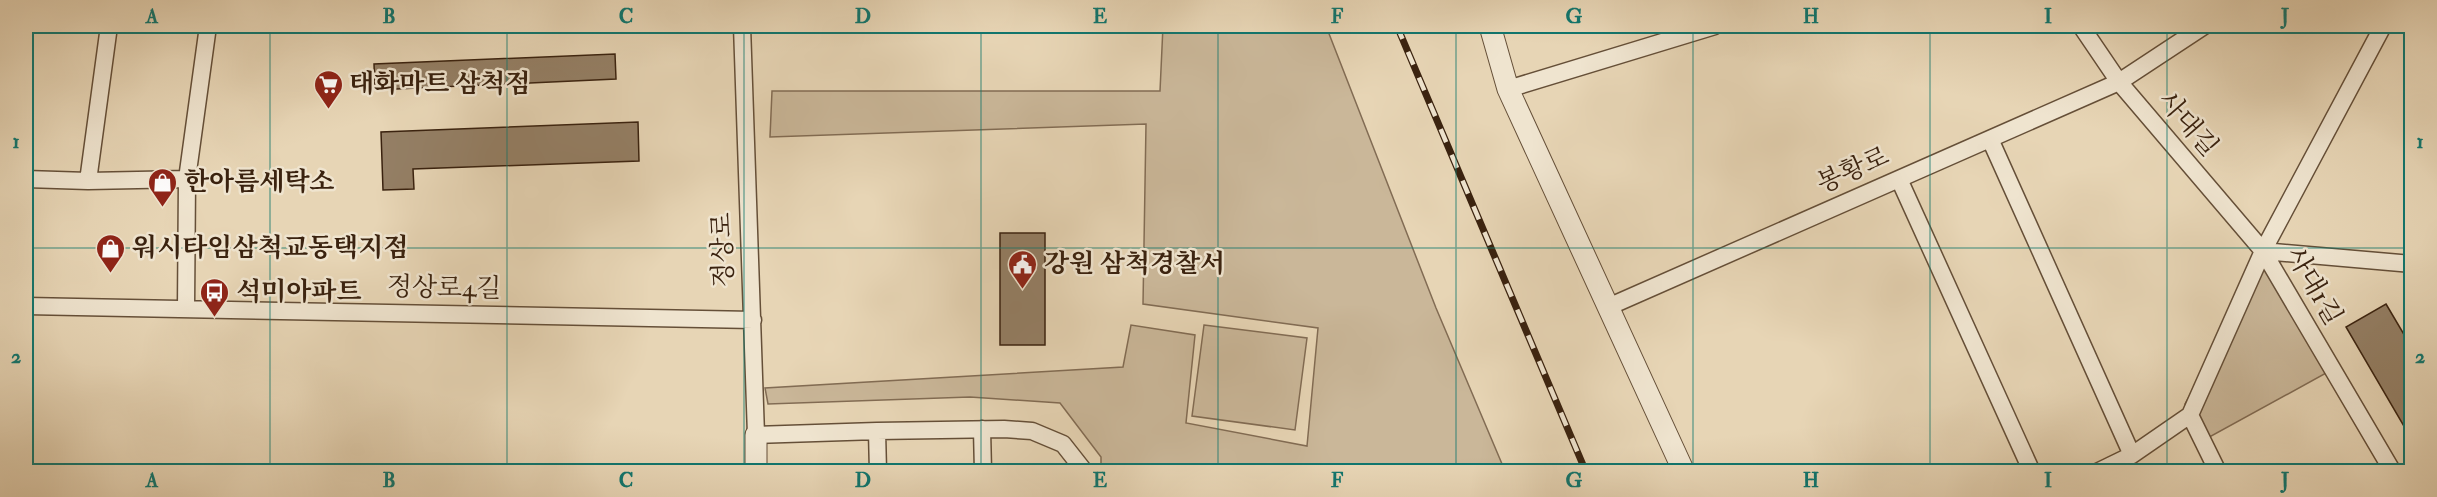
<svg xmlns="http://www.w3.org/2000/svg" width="2437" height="497" viewBox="0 0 2437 497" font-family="'IM FELL Double Pica','Noto Serif KR',serif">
	<rect width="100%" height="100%" fill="#e7d5b5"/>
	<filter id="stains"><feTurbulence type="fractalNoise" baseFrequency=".00333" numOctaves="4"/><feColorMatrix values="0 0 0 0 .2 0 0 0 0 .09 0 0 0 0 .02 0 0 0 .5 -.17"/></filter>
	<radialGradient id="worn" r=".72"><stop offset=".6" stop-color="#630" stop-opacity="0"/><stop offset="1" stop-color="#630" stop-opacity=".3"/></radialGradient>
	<path fill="#cab799" stroke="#826c54" stroke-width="1.5" d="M1163,26H1326L1436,308L1505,471H1101V457L1060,403L970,397L768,404L765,388L1123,367L1131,325L1195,335L1186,423L1307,446L1318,328L1143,304L1146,124L770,137L772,91H1160Z
		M2264,261L2328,372L2204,440L2185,404Z
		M1204,325L1307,338L1295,430L1192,416Z"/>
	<path fill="#947f65" stroke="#3a220f" stroke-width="1.5" d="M615,54L616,79L375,90L374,64Z
		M638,122L639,161L413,169L414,189L383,190L381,132Z
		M1000,233H1045V345H1000Z
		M2386,304L2412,348V440L2346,327Z"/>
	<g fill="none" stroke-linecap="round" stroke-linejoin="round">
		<defs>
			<path id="minor" d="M742,26L756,435L877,431L878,472
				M2081,26L2119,82L2263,251L2412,264
				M1508,89L1715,26
				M1990,139L2132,455
				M26,179L88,181L187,179
				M1899,179L2032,472
				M88,181L109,26
				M2263,251L2393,472
				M26,306L753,320
				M1608,307L2119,82L2204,26
				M186,309L187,179L208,26
				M2190,415L2218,472
				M982,429L983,472
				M877,431L1004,429L1032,431L1063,444L1085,472
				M2097,472L2132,455L2190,415L2263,251L2383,26"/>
			<path id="tertiary" d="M1490,26L1508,89L1684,472
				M756,435V472"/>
		</defs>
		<use href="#minor" stroke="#654f38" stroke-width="19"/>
		<use href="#tertiary" stroke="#654f38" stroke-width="23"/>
		<use href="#minor" stroke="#efe4cf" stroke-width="16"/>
		<use href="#tertiary" stroke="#efe4cf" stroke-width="21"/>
		<defs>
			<path id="rail" d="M1397,26L1586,472"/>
		</defs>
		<use href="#rail" stroke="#3a220f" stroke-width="7"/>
		<use href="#rail" stroke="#efe4cf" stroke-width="4.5" stroke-dasharray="14" stroke-linecap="butt"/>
	</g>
	<path fill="none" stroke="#0f766e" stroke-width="1.5" stroke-opacity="0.55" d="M270,26V472M507,26V472M744,26V472M981,26V472M1218,26V472M1456,26V472M1693,26V472M1930,26V472M2167,26V472M26,248H2412"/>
	<defs>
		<symbol id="supermarket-pin" viewBox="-11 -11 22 30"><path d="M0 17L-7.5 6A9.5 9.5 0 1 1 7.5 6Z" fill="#8f2418" stroke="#efe4cf"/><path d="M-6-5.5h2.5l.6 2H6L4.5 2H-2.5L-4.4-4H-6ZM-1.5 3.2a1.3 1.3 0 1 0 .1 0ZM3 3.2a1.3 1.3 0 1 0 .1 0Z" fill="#fff"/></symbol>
		<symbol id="shop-pin" viewBox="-11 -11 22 30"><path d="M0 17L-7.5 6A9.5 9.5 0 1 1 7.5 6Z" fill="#8f2418" stroke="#efe4cf"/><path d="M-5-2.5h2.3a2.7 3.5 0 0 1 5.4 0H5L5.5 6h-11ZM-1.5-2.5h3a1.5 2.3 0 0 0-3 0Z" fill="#fff"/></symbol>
		<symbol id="civic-pin" viewBox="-11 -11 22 30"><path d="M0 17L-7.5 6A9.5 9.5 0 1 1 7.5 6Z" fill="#8f2418" stroke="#efe4cf"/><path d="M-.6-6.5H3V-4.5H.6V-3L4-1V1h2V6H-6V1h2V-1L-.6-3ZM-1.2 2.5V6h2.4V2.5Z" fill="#fff"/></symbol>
		<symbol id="bus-pin" viewBox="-11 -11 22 30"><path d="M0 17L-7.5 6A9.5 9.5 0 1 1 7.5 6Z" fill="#8f2418" stroke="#efe4cf"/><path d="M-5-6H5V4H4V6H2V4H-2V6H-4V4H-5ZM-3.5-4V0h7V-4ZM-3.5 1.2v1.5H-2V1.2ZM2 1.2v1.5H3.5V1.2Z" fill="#fff"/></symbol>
	</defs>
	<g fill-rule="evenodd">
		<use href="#supermarket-pin" x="312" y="68" width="33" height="45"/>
		<use href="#shop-pin" x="146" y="166" width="33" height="45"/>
		<use href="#shop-pin" x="94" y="232" width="33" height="45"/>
		<use href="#civic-pin" x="1006" y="248" width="33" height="45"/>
		<use href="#bus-pin" x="198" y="276" width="33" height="45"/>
	</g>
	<g text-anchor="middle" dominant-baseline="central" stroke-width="5" stroke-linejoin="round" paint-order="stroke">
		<g font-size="26" font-weight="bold" fill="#3a220f" stroke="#efe4cf" text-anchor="start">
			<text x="349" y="84">태화마트 삼척점</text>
			<text x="184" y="182">한아름세탁소</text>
			<text x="132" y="248">워시타임삼척교동택지점</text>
			<text x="1044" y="264">강원 삼척경찰서</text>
			<text x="236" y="292">석미아파트</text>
		</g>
		<g font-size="26" fill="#3a220f" stroke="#efe4cf">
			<text transform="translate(2188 124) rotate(49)">사대길</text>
			<text transform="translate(1853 170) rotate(-24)">봉황로</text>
			<text transform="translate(723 250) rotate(-92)">정상로</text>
			<text transform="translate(2314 286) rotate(60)">사대1길</text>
			<text transform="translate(444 288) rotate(1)">정상로4길</text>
		</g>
	</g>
	<rect width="2437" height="497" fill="none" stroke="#e7d5b5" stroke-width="66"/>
	<rect x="33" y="33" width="2371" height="431" fill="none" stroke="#0f766e" stroke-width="2"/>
	<g font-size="20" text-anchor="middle" font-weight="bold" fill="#0f766e">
		<text x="152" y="23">A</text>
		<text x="389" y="23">B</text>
		<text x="626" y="23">C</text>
		<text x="863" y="23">D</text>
		<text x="1100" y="23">E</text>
		<text x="1337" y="23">F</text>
		<text x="1574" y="23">G</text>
		<text x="1811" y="23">H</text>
		<text x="2048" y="23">I</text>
		<text x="2285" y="23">J</text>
		<text x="16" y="148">1</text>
		<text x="2420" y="148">1</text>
		<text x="16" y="363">2</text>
		<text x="2420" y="363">2</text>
		<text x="152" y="487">A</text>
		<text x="389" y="487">B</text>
		<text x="626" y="487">C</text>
		<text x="863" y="487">D</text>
		<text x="1100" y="487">E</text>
		<text x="1337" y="487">F</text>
		<text x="1574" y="487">G</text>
		<text x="1811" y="487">H</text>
		<text x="2048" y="487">I</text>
		<text x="2285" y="487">J</text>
	</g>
	<rect width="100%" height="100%" filter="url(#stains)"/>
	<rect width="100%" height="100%" fill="url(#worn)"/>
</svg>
